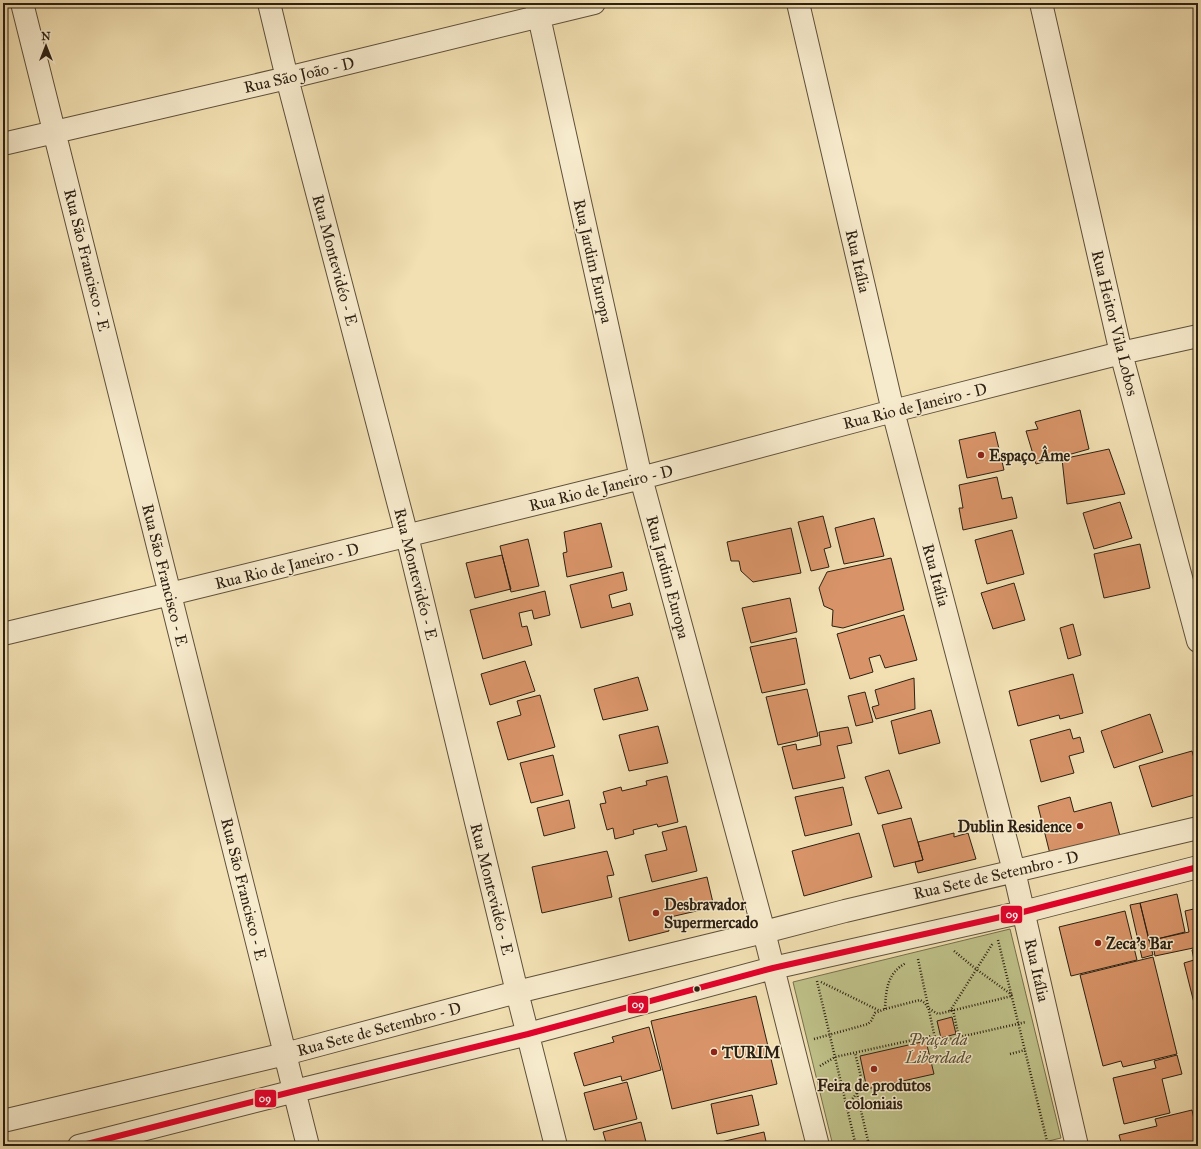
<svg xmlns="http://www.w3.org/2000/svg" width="1201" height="1149" viewBox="0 0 1201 1149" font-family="'IM FELL Great Primer',serif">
	<rect width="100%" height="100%" fill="#f2e0b2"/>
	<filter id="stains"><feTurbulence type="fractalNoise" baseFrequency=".005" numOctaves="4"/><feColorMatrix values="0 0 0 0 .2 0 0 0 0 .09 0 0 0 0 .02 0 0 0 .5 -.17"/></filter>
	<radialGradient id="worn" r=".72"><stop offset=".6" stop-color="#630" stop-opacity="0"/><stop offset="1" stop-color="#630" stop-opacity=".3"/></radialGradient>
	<path fill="#bfc189" stroke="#76704e" d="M1010,929L1061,1138L1028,1146H833L793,982Z"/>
	<path fill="#d89468" stroke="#2c2013" d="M1080,410L1089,449L1036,464L1026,431L1038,429L1035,422Z
		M995,432L1004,470L967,478L959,440Z
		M1109,449L1125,494L1067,504L1062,459Z
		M997,477L1002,499L1012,497L1017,518L963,530L959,508H963L959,485Z
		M1120,502L1132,538L1094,549L1083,513Z
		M823,516L831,547L824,549L829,567L811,571L798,522Z
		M874,518L884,556L844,564L835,528Z
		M601,523L612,567L567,577L563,553L567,552L564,532Z
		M791,528L801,573L753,582L741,571L739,561H731L727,542Z
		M1012,530L1024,574L987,584L975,540Z
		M528,539L539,586L511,592L500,546Z
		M1140,544L1150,588L1104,598L1094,554Z
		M502,555L511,589L475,598L466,563Z
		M891,558L904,610L843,628L832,626L833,610L824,606L819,588L827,572Z
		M623,572L627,590L609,595L612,608L630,603L633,615L581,628L570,585Z
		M1014,583L1025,620L993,629L981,593Z
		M545,591L550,615L534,619L532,610L519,613L522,627L527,626L532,645L483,659L470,610Z
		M790,598L797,632L751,643L742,608Z
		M904,615L917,660L885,668L880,655L869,658L873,672L850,679L837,634Z
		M1073,624L1081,655L1068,659L1060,628Z
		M796,638L805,684L762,693L750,647Z
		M525,661L535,691L490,705L481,674Z
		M1073,674L1083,713L1060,719L1059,715L1018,726L1009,691Z
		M638,677L648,710L603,720L594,689Z
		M914,678L915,709L876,719L872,707L879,705L875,690Z
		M807,689L818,736L778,745L766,697Z
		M865,692L873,722L856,726L848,696Z
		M540,695L555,747L508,760L497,722L521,715L517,701Z
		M931,710L940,743L899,754L891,721Z
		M1150,714L1163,752L1114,768L1101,731Z
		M658,726L668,763L629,771L619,735Z
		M848,727L852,743L837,746L845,778L793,789L782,747L796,744L797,750L821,745L819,732Z
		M1070,729L1073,739L1080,737L1084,752L1069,756L1074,773L1041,782L1030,740Z
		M1192,751L1198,773V794L1152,807L1139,766Z
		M553,755L563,795L531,803L520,763Z
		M889,770L902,808L878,814L865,777Z
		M667,776L678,822L658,827L657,824L633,830L634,834L615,839L613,828L607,830L600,804L606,803L603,792L621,787L622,791L647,785L646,781Z
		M843,787L852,825L805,836L795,797Z
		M1070,797L1074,812L1111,802L1121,840L1051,858L1038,806Z
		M569,800L575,828L544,836L537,808Z
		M911,818L923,860L894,867L882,825Z
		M686,826L697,871L652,882L645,855L667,850L662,832Z
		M859,833L872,877L804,896L792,851Z
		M954,833V837L968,833L976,859L918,873L915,862L923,860L918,842Z
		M607,851L614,875L607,876L612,897L542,913L532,867Z
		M707,877L714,907L666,918L669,931L629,941L619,898Z
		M1177,894L1185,932L1149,941L1140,903Z
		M1140,903L1153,955L1142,958L1130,905Z
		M1198,908V947L1155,956L1152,940L1189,932L1185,911Z
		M1125,911L1137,960L1071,976L1059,927Z
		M1198,948V1003H1194L1184,963L1194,960L1192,950Z
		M1153,957L1177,1054L1123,1067L1121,1061L1103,1066L1080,975Z
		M756,996L777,1084L672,1109L651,1021Z
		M952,1017L956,1034L941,1038L937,1021Z
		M649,1027L661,1070L622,1081L621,1076L584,1086L574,1053L614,1042L612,1037Z
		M926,1041L934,1074L867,1089L860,1056Z
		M1177,1055L1182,1074L1162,1079L1170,1113L1124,1124L1113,1078L1156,1068L1154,1061Z
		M627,1082L637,1119L594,1130L584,1093Z
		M752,1095L759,1125L717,1134L711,1104Z
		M1192,1110L1198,1138V1146H1122L1119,1135L1157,1126L1155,1119Z
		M641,1122L647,1146H607L603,1132Z
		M764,1132L767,1146H708V1145Z"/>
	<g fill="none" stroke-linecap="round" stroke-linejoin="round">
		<defs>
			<path id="minor" d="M22,3L308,1146
				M269,3L287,78L407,536L517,992L556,1146
				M536,3L641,478L764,932L818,1146
				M798,3L893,411L1014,871L1077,1146
				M1041,3L1121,353L1198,641
				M3,144L287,78L594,3
				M3,634L170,594L641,478L893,411L1121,353L1198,336
				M3,1121L285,1054L517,992L764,932L845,911L1198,828
				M79,1146L295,1091L528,1034L773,968L1023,912L1198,867"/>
		</defs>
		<use href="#minor" stroke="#5e503b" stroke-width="24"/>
		<path stroke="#2c2013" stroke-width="2.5" stroke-dasharray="1 2" stroke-linecap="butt" d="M998,940L1047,1141
			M954,951L976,969L1012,995
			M918,959L936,1043
			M817,981L856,1146
			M821,982L880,1011
			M885,1009C886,990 887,973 906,963
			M953,1010L959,1038
			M950,1011L993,943
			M814,1039L868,1024L871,1021L875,1013L885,1009L920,1000L925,1003L928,1008L938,1014L1012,996
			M1010,1054L1025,1050
			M820,1066L835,1057L931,1036L933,1043L1026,1022
			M857,1093L868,1141
			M847,1106L863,1085L855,1053
			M851,1146L871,1141"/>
		<use href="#minor" stroke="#f7ebcd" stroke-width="22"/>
		<defs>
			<path id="bus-1" d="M79,1146L295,1091L528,1034L773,968L1023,912L1198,867"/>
		</defs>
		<use href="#bus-1" stroke="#f7ebcd" stroke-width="9"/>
		<use href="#bus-1" stroke="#e4002b" stroke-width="6"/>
	</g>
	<g fill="#8f2418" stroke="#f7ebcd" stroke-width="1.5">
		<circle cx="981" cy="455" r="4"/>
		<circle cx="1080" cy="826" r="4"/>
		<circle cx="656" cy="913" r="4"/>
		<circle cx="1098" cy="943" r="4"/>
		<circle cx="714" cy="1052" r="4"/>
		<circle cx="874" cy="1069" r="4"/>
	</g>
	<circle fill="#2c2013" stroke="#f7ebcd" stroke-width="1.5" cx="697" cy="989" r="3.5"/>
	<g text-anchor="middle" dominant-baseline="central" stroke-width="3" stroke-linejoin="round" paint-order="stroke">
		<g font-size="16" fill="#2c2013" stroke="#f7ebcd">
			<text transform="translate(299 75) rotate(-13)">Rua São João - D</text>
			<text transform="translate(87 260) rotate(76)">Rua São Francisco - E</text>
			<text transform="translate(335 260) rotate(75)">Rua Montevidéo - E</text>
			<text transform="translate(593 261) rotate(77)">Rua Jardim Europa</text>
			<text transform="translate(858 261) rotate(77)">Rua Itália</text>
			<text transform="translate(1115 323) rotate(76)">Rua Heitor Vila Lobos</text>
			<text transform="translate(915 406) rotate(-14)">Rua Rio de Janeiro - D</text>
			<text transform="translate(601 488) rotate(-14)">Rua Rio de Janeiro - D</text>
			<text transform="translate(287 566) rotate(-14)">Rua Rio de Janeiro - D</text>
			<text transform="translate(416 574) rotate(76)">Rua Montevidéo - E</text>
			<text transform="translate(165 575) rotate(76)">Rua São Francisco - E</text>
			<text transform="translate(936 575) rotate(75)">Rua Itália</text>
			<text transform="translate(668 577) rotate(75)">Rua Jardim Europa</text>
			<text transform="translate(996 875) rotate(-13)">Rua Sete de Setembro - D</text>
			<text transform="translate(244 889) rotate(76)">Rua São Francisco - E</text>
			<text transform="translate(492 889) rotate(76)">Rua Montevidéo - E</text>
			<text transform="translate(1037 970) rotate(77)">Rua Itália</text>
			<text transform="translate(379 1029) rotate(-15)">Rua Sete de Setembro - D</text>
		</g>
		<g font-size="16" font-weight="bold" fill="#2c2013" stroke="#f7ebcd" text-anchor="start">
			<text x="989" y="455">Espaço Âme</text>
			<text x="1072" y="826" text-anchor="end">Dublin Residence</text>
			<text x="664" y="904">Desbravador<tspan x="664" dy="18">Supermercado</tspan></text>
			<text x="1106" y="943">Zeca's Bar</text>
			<text x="722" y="1052">TURIM</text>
			<text x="874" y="1085" text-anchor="middle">Feira de produtos<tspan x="874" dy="18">coloniais</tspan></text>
		</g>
		<g font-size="16" font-style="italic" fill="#585036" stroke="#f7ebcd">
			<text x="938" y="1039">Praça da<tspan x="938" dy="18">Liberdade</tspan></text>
		</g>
	</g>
	<g stroke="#f7ebcd" stroke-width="1.5">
		<rect x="1000" y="905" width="23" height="19" rx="4" fill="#e4002b"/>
		<rect x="627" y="995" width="22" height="19" rx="4" fill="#e4002b"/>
		<rect x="254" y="1089" width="23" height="19" rx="4" fill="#e4002b"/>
	</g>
	<g font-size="11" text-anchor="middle" font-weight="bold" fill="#fff">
		<text x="1012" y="918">09</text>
		<text x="638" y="1008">09</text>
		<text x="265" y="1102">09</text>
	</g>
	<rect width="1201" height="1149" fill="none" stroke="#f2e0b2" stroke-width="16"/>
	<rect x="4" y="4" width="1193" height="1141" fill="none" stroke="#2c2013" stroke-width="2"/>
	<rect x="8" y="8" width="1185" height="1133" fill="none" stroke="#2c2013"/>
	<g transform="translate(46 46)" stroke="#f7ebcd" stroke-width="3" paint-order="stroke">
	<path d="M0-3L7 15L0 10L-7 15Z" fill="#2c2013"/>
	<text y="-6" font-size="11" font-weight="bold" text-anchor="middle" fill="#2c2013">N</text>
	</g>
	<rect width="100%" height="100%" filter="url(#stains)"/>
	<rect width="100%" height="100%" fill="url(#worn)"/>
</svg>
